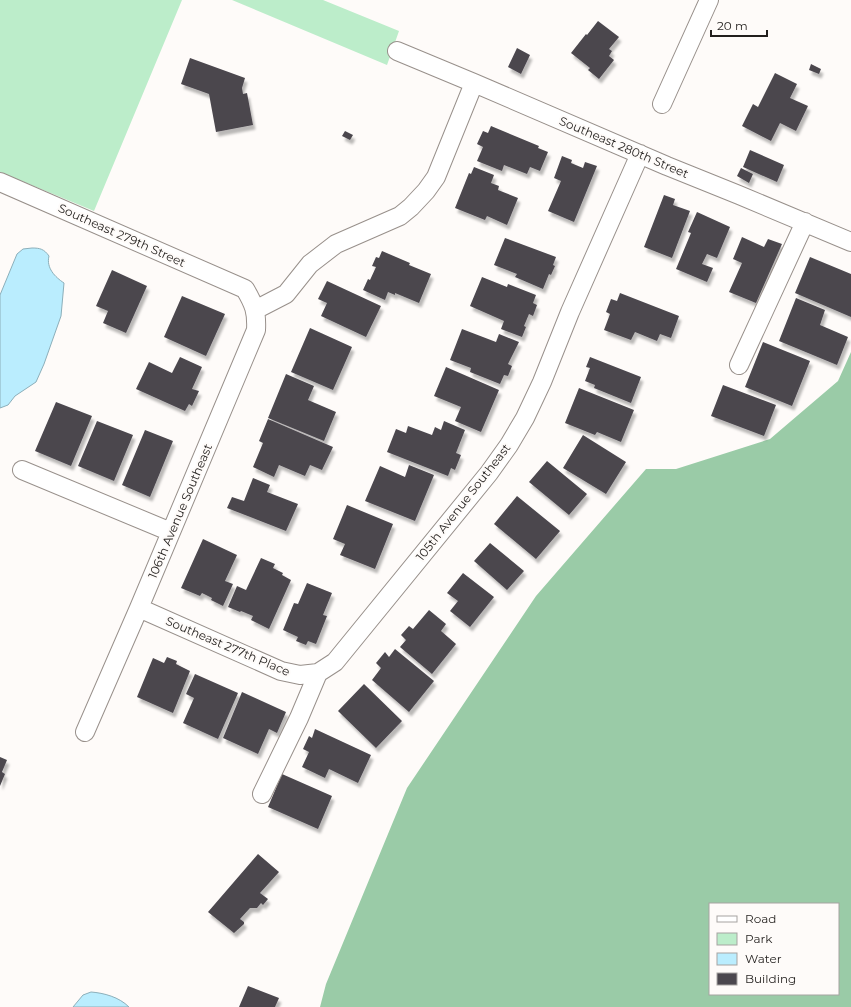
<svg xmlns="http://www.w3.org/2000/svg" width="851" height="1007" viewBox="0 0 851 1007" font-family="Montserrat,sans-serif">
	<defs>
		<filter id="shadow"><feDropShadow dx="2.5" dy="4.5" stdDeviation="1" flood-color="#0004"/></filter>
	</defs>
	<rect width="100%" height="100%" fill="#fefbf9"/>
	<path fill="#bcedca" d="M0,0H182L94,211L0,172Z
		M232,0H323L399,31L387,65Z"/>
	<path fill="#9acba7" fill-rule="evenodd" d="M851,352V1007H320L326,984L407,788L536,596L646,469H676L770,439L838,381ZM710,904H838V994H710Z"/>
	<path fill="#baedfe" stroke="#8cafba" d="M32,248C40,248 44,249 49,256C46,268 55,277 64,283L61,316L44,364L36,382L15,396L8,405L0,408V295L17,254L23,249Z
		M91,992C104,993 119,997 129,1007H73L83,995Z"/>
	<path fill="#4b474e" filter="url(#shadow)" d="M598,21L619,37L609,49L612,51L609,56L614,60L599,79L588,70L590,68L571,53L586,34L587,35Z
		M517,48L530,55L521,74L508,67Z
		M190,58L245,78L242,88L243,94L247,93L253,125L216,132L209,94L181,84Z
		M811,64L821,69L819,74L809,70Z
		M775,73L797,84L790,98L808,106L796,131L780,123L771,141L742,126L753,104L758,107Z
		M491,126L539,146L538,148L548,152L540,171L530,167L527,174L504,165L502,171L477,161L483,147L477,144L483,131L488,133Z
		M345,131L353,135L350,140L342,136Z
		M750,150L784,165L777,182L743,167Z
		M562,156L572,160L571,163L583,168L585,162L597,166L574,222L548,211L561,181L554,178Z
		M474,167L494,175L491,183L499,186L498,190L518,198L507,225L487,216L485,220L455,208L469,173L471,174Z
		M741,168L753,174L749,183L737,176Z
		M664,195L675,199L673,205L690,211L672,258L644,247Z
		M697,212L730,227L717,258L707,254L702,264L713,268L707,282L676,269L691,233L688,232Z
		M742,237L764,247L768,239L782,244L756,303L729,292L742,263L733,259Z
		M505,238L556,257L553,265L555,266L551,275L549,274L543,289L515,277L517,274L494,265Z
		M382,251L410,263L409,265L431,274L419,303L395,293V295L388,292L385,300L363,290L368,279L370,280L376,267L372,266L376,257L379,258Z
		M810,257L851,274V317L795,293Z
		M112,270L147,286L126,333L103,323L108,311L96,306Z
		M482,277L507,287L508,284L536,295L533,303L537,305L533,316L529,314L524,326L526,327L522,337L501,329L504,321L470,306Z
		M327,281L381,306L366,337L321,316L327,303L318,299Z
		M620,293L679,316L671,338L660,334L657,341L635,332L631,340L604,330L610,314L606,312L611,299L617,301Z
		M182,296L225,314L206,356L164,337Z
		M796,298L825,310L820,325L848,337L837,365L779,341Z
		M310,328L352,347L333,390L291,372Z
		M462,329L496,342L499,334L519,342L508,364L512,366L508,376L504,375L500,384L470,372L471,368L450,360Z
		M763,342L810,361L792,406L745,387Z
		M180,357L202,367L192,389L199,391L192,406L189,404L185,411L136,389L149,362L172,373Z
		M590,357L641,377L631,403L594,388L595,385L585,381L590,368L586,367Z
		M446,367L499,390L481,432L455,421L461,407L434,396Z
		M286,374L314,386L308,400L336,412L324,441L268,418Z
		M723,385L776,405L764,436L711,416Z
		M579,388L634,410L621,442L597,432L595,435L565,423Z
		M56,402L92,416L71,466L35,451Z
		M268,419L333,447L322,470L310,465L305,476L279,465L274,477L253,467L263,443L259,441Z
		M97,421L133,435L114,481L78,466Z
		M444,421L465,430L456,453L461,455L455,470L451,468L448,476L387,452L396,429L406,433L408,426L432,435L435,427L441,430Z
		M145,430L173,441L150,497L122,485Z
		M583,435L626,462L606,494L563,468Z
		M547,461L587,494L569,515L529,482Z
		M409,465L434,475L415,521L365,501L380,466L405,477Z
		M253,478L270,485L267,492L298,504L286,531L227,508L232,497L244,501Z
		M517,496L560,531L536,559L494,524Z
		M347,505L393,524L375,569L340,555L345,544L333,539Z
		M203,539L237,555L225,581L233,584L223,606L211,600L212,598L202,593L200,596L181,588Z
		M490,543L524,571L507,590L474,561Z
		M261,558L275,564L273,568L283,573L282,575L291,580L269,629L251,620L253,616L241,611L240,612L228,607L237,586L246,590Z
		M463,573L494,597L470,627L450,611L458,601L447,593Z
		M307,583L332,593L323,615L327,616L316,644L308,641L306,645L296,641L298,637L283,630L294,603L298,604Z
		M429,610L446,624L441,631L456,644L432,674L400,647L406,640L401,635L409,626L413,629Z
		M395,649L434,681L409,712L372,680L381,668L376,663L385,652L389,657Z
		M167,657L177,661L176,664L190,671L173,713L137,697L153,658L164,663Z
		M195,674L238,693L218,739L183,723L194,698L186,694Z
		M364,684L402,721L376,748L338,711Z
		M242,692L286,712L277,733L269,729L258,754L223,738Z
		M315,729L371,755L358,783L329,769L325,778L302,767L309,752L303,749L309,736L312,738Z
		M0,757L7,760L2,772L5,774L0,786Z
		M282,774L332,796L318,829L268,807Z
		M258,854L279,872L260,893L268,899L263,905L261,903L257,908H250L240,919L244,922V924L234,933L208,912Z
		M248,986L279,998L275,1007H239Z"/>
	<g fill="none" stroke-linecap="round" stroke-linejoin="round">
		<defs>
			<path id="minor" d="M397,51L474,83L667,166L739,195L851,242
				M662,104L709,0
				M0,182L245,289C254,304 257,312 256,330L139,608L85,732
				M255,310L286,294L310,264L336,244L400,216L411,207L426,191L436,177L474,83
				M739,365L805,222
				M22,470L171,532
				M139,608L281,671L300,675L318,673L335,662L489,473L509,445L525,418L542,382L570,312L640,154
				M262,794L299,718L318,673"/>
		</defs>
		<use href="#minor" stroke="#98908b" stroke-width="20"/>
		<use href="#minor" stroke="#fff" stroke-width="18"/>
	</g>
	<g text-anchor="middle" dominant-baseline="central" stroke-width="4" stroke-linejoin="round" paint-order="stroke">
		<g font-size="12" fill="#221f1d" stroke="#fefbf9">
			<text transform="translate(624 147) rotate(23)">Southeast 280th Street</text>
			<text transform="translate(122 235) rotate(24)">Southeast 279th Street</text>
			<text transform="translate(463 502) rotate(-52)">105th Avenue Southeast</text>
			<text transform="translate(180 511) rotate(-67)">106th Avenue Southeast</text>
			<text transform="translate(228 646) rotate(23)">Southeast 277th Place</text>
		</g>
	</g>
	<rect x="709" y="903" width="130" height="92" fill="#fefbf9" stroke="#a6a3a1"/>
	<rect x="717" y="916" width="20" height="6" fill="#ffffff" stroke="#a6a3a1"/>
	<text x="745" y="923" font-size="12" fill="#221f1d">Road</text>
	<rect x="717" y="933" width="20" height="12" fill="#bcedca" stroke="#a6a3a1"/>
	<text x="745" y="943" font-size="12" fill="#221f1d">Park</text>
	<rect x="717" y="953" width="20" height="12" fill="#baedfe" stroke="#a6a3a1"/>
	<text x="745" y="963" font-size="12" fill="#221f1d">Water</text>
	<rect x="717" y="973" width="20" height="12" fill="#4b474e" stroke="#a6a3a1"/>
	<text x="745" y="983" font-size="12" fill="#221f1d">Building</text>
	<path d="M711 30v6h56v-6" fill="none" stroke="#221f1d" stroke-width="2"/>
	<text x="717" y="30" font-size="12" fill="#221f1d" stroke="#fefbf9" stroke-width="3" paint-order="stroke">20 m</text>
</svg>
